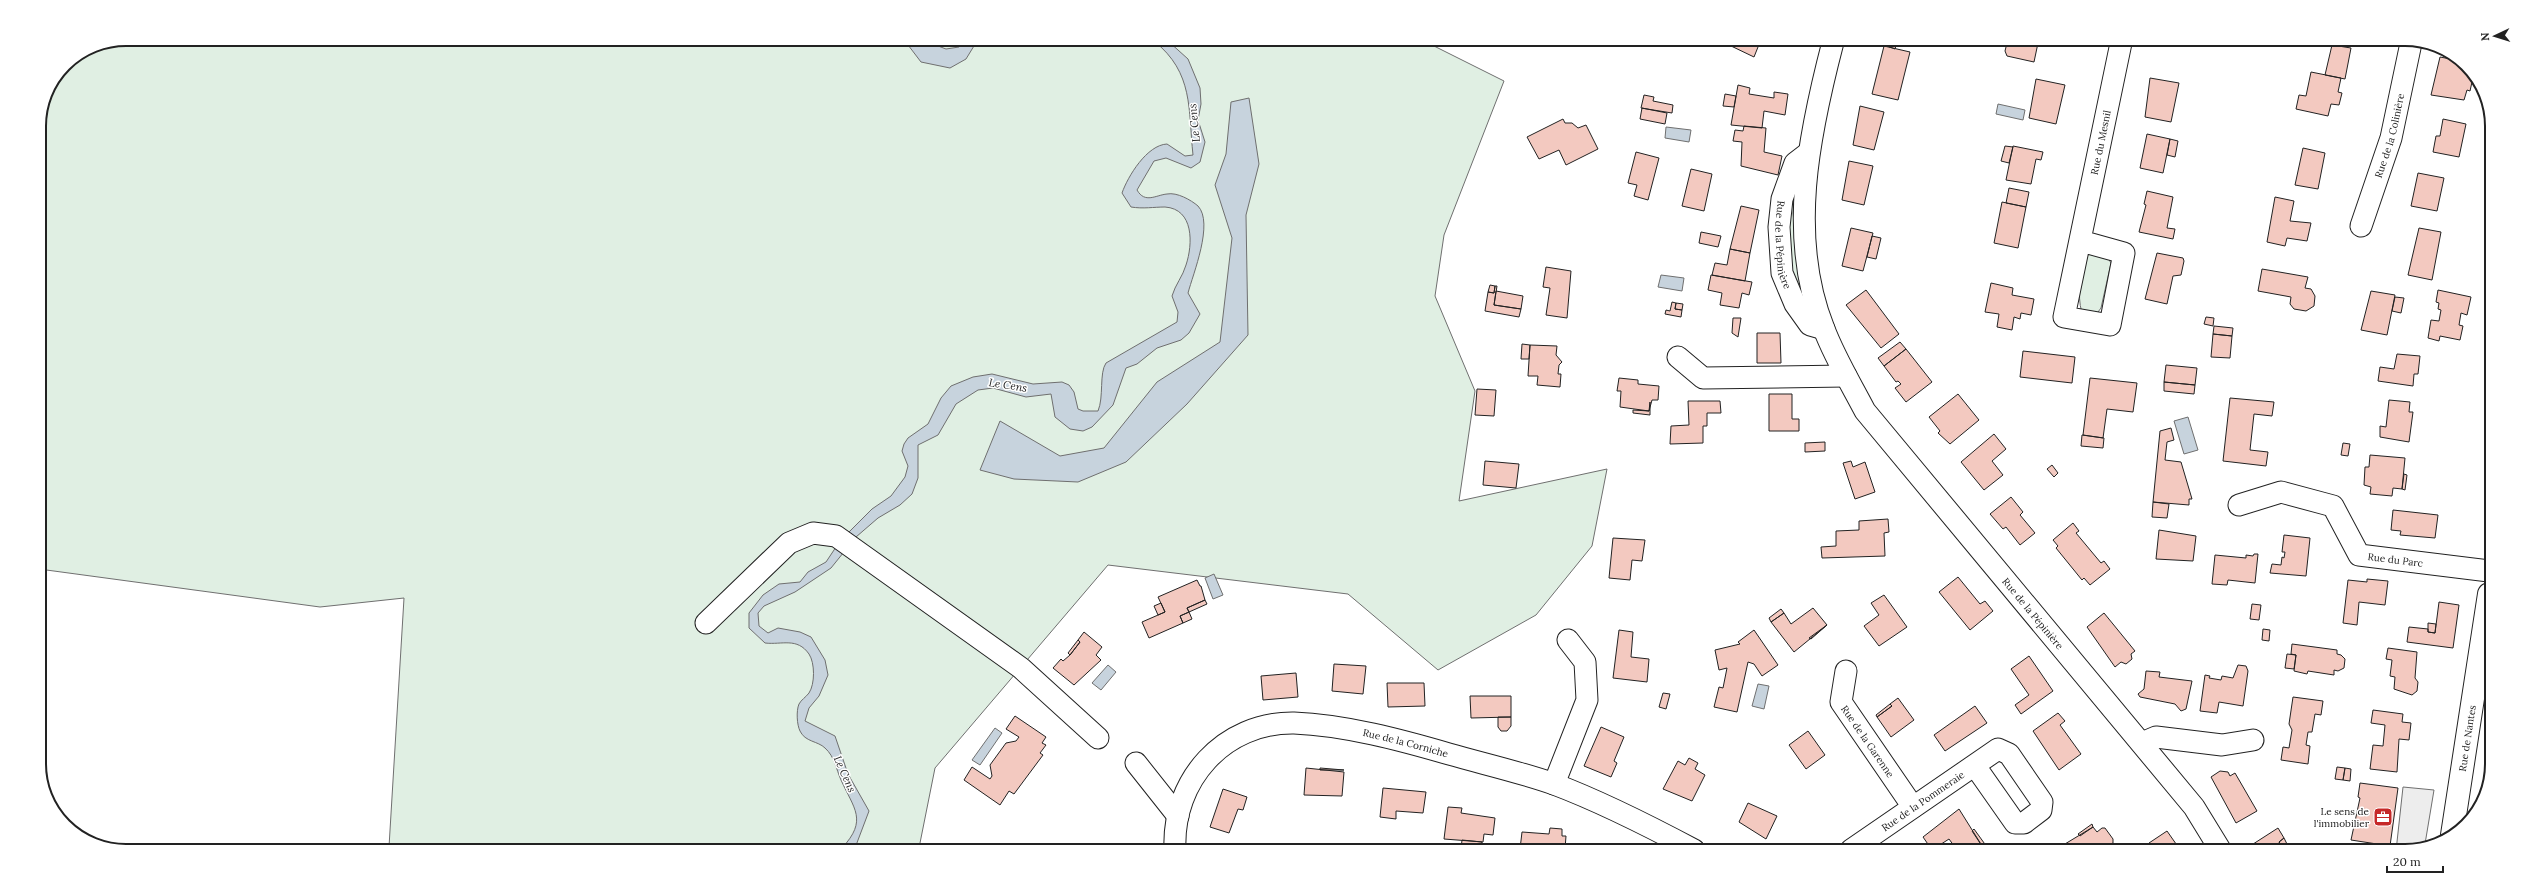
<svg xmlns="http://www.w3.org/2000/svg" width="2531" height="890" viewBox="0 0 2531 890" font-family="Lora,serif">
	<rect width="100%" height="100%" fill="#fff"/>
	<path fill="#e0efe3" stroke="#6f6f6f" d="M126,39L1426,42L1504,81L1444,235L1435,296L1475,391L1459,501L1607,469L1592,546L1536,615L1438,670L1348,594L1108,565L935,768L919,848L389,847L404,598L320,607L39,569V120L46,92L65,64L93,46Z
		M1796,183L1793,213L1804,305L1793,283L1786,228Z
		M2093,253L2108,258L2111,263L2101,308L2095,316L2082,313C2076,293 2082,275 2087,255Z"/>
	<path fill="#ededed" stroke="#6f6f6f" d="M2403,787L2434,790L2425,844L2405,851H2396Z"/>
	<path fill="#c7d3dd" stroke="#6f6f6f" d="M905,41H925L946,49L959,47L962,41H977L966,59L950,68L921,62Z
		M1154,41H1168L1188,59L1200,88L1201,104L1198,120L1205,142L1200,162L1191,168L1166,158L1154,161L1137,190C1145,204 1156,195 1167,194C1177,192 1191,200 1198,206C1214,223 1193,274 1188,293L1200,314L1189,333L1181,340L1157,348L1137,364L1126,368L1113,405L1092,427L1083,431L1070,429L1055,417L1051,394L1026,397L993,388L978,390L956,404L938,435L918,445V478L912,494L900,505L878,518L856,537L831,568L795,592L764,606L758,613L759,626L768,633L778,628L800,632L811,637L825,660L828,675L819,696L809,708L805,721L835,736L848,774L869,811L855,848H842C868,820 854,809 841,780C836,769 835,757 825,748C818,741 805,742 800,731C797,725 796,711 799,704C801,700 806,697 809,693C815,684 815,663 809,654C797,637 782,645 765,643L749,628V613L763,595L779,584L800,582L808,572L826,562L840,541L872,509L891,496L905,477L908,466L902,451L904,444L908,438L928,424L941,398L951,386L973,377L992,374L1033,384L1062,382L1069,385L1074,392L1078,409L1083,411H1098C1104,397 1099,373 1106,363L1177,322L1178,312L1172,296C1175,285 1183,276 1186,265C1193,244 1194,209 1165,207C1154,207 1143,209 1131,207L1122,193C1128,176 1147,145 1167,144L1185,156L1193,155C1188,109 1194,73 1154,41Z
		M1249,98L1259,164L1246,215L1248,335L1187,404L1126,462L1078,482L1014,479L980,470L1000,421L1060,456L1104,448L1157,382L1220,342L1232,238L1215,185L1226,154L1231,102Z
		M1998,104L2025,110L2023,120L1996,114Z
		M1666,127L1691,130L1689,142L1665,138Z
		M1661,275L1684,278L1682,291L1658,287Z
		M2188,417L2198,450L2184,454L2174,421Z
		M1214,574L1223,595L1213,599L1205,578Z
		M1108,665L1116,672L1101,690L1092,683Z
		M1758,684L1769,686L1764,709L1752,706Z
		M995,728L1002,733L980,765L972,760Z"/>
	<path fill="#f3c9c0" stroke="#222" d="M1731,42H1760L1754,57L1729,45Z
		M1877,42H1897L1895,49Z
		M2007,43H2038L2034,62L2007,56L2005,51Z
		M2332,45L2351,48L2345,79L2325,75Z
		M1884,46L1910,52L1898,100L1872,94Z
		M2440,57L2456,60L2474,73L2470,91L2467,90L2464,100L2431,95Z
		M2311,72L2341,78L2338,92L2342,93L2339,105L2331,104L2328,116L2296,109L2299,95L2306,96Z
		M2150,78L2179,83L2171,122L2145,117Z
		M2036,79L2065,85L2056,124L2029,118Z
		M1738,85L1750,88L1749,94L1774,98V92L1788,94L1785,115L1764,111L1762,128L1731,125Z
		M1725,94L1736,96L1734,107L1723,106Z
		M1644,95L1654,97L1653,101L1673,105L1672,113L1641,108Z
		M1860,106L1884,112L1874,150L1853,145Z
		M1642,108L1667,113L1665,124L1640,119Z
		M1563,119L1565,123H1572L1578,128L1586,125L1598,149L1566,165L1559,150L1539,159L1527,137Z
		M2443,119L2466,124L2459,157L2433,152L2436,136H2440Z
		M1744,126L1766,128L1764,152L1782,156L1778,175L1741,166L1742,142L1733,141L1735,130L1743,131Z
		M2147,134L2170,139L2163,173L2140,168Z
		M2170,139L2178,141L2175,157L2167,155Z
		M2005,146L2013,147L2009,163L2001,161Z
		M2013,146L2043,152L2041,160L2036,159L2031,184L2006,180Z
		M2303,148L2325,153L2318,189L2295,185Z
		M1636,152L1659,158L1648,200L1634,196L1637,185L1628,183Z
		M1849,161L1873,166L1864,205L1842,200Z
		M1691,169L1712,174L1704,211L1682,206Z
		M2418,173L2444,178L2437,211L2411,206Z
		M2009,188L2029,192L2026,207L2006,203Z
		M2147,191L2173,197L2167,228L2175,229L2173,239L2139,232L2146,205L2144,204Z
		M2275,197L2294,201L2290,221L2311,223L2307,241L2287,238L2285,246L2267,242Z
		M2002,202L2026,207L2018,248L1994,243Z
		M1741,206L1759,210L1750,253L1730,249Z
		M1851,228L1873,233L1863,271L1842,266Z
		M2419,228L2441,232L2432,280L2408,275Z
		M1701,232L1721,236L1718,247L1699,243Z
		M1872,236L1881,238L1876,259L1867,257Z
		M1730,249L1750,253L1745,281L1712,275L1715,263L1727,265Z
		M2157,253L2183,258L2184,261L2181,275L2173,276L2167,304L2145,299Z
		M1546,267L1571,271L1567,318L1546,315L1550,288L1543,287Z
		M2262,269L2308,277L2305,288L2311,289L2315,296L2314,306L2306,311L2294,309L2290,304L2291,297L2258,291Z
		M1711,275L1752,282L1749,295L1742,293L1739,308L1720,305L1722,293L1708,290Z
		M1991,283L2013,288L2012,295L2034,299L2031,315L2021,313L2020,319L2014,317L2012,330L1997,327L1999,314L1985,312Z
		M1490,285L1495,286L1494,293L1488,292Z
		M1495,286H1497L1494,305L1521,309L1519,317L1485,311L1488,292L1494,293Z
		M1866,290L1899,334L1881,348L1846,305Z
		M2438,290L2471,297L2467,315L2461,313L2459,325L2463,326L2460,340L2440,336L2439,341L2428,338L2431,320L2439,321L2441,310L2438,309L2439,303L2436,302Z
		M1496,291L1523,296L1521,309L1494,305Z
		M2371,291L2395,295L2387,335L2361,330Z
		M2395,297L2404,298L2401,313L2392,311Z
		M1672,302L1676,303L1675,309L1682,310L1681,317L1665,314L1666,310L1670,311Z
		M1676,303L1683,304L1682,310L1675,309Z
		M2206,317L2214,318L2213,326L2204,324Z
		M1733,318H1741L1738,337L1732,333Z
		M2214,326L2233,328L2232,336L2213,334Z
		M1757,333H1780L1781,363H1757Z
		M2213,334L2232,336L2230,358L2211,357Z
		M1900,342L1906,349L1884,366L1878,358Z
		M1522,344L1530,345L1529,359H1521Z
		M1530,345L1557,346L1556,355L1562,362L1559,365L1558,374H1561L1560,387L1537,385L1538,376H1528Z
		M1906,349L1932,382L1906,402L1895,388L1901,384L1898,381L1896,382L1884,366Z
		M2023,351L2075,357L2072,383L2020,377Z
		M2397,354L2420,356L2418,374H2414L2413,386L2378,381L2380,367L2394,369Z
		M2166,365L2197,368L2195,385L2164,382Z
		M1619,378L1638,380V384L1659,386L1658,400H1652L1649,411L1620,407L1621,391H1617Z
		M2090,378L2137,383L2133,412L2107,409L2103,438L2083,435Z
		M2164,382L2195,385L2194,394L2164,391Z
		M1477,389L1496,390L1494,416L1475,415Z
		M1769,394H1792V419H1799V431H1769Z
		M1958,394L1979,420L1950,444L1938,433L1940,431L1929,417Z
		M2230,398L2274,402L2272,416L2254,414L2250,450L2268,452L2266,466L2223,461Z
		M2389,400L2410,402L2409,412H2413L2409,442L2380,437V426L2386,427Z
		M1688,401H1720L1721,413H1707V426H1703V443L1670,444L1671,426L1689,425Z
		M1650,402V415L1633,413V410L1649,411Z
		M2171,428L2174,440L2167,442L2165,460L2181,462L2192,499H2189V505L2153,502L2160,431Z
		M1994,434L2006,449L1992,461L2003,475L1984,490L1961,462Z
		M2082,435L2104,438L2103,448L2081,446Z
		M1825,442V451L1805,452V443Z
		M2343,443L2350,444L2348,456L2341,455Z
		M2370,455L2405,458L2402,489L2393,488L2392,496L2370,494L2371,487L2364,485L2365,467H2369Z
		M1485,461L1519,464L1516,488L1483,485Z
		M1851,461L1853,467L1865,462L1875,492L1855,499L1843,463Z
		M2052,465L2058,473L2054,477L2047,469Z
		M2404,474L2407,475L2405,490L2402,489Z
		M2011,497L2023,512L2020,515L2035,533L2020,545L2006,527L2003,529L1990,514Z
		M2153,502L2169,504L2167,518L2152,517Z
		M2393,510L2438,515L2435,538L2400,535L2401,531L2391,530Z
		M1888,519L1889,532L1884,533L1885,556L1822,558L1821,547L1836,546V531L1859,530V521Z
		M2073,523L2079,531L2076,533L2101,563L2104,561L2110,569L2090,585L2084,578L2082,580L2056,548L2058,546L2053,540Z
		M2159,530L2196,536L2193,561L2156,559Z
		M2284,535L2310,538L2306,576L2270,573L2272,564L2281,565L2282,557L2284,558L2285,552H2282Z
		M1613,538L1645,540L1642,561L1632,560L1630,580L1609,578Z
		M2254,554H2258L2255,583L2228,580L2227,585L2212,584L2215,555L2246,558V555L2253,556Z
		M1958,577L1980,604L1985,601L1993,611L1970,630L1939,592Z
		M2367,579L2388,581L2385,605L2359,602L2357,625L2343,623L2348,580L2367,582Z
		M1197,580L1200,586H1201L1205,600L1187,608L1189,612L1180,616L1183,623L1149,638L1142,622L1165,612L1158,597Z
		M1884,595L1907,627L1879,646L1864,626L1879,615L1871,603Z
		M1205,600L1207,604L1189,612L1187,608Z
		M2439,602L2459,605L2453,648L2407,642L2409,627L2428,629V632L2435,633Z
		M1161,603L1165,612L1158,615L1154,606Z
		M2252,604L2261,605L2259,620L2250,619Z
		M1813,608L1827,625L1794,652L1771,622L1784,613L1791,624Z
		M1781,609L1784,613L1771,622L1769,618Z
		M1189,612L1192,619L1183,623L1180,616Z
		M2104,613L2135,651L2131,654L2132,659L2126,664L2121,662L2115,667L2087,627Z
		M2428,623L2436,624L2435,633L2428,632Z
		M1827,625L1811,639L1809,638Z
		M2263,629L2270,630L2269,641L2262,640Z
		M1619,630L1633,632L1631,657L1649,659L1647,682L1613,678Z
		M1754,630L1778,665L1762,676L1754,664L1748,662L1737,712L1714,707L1719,687L1723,688L1727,668L1719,670L1715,650L1740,644L1738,642Z
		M1084,632L1102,647L1096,655L1101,660L1074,685L1053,668L1061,659L1063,661L1070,655L1080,642L1078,640Z
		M1078,640L1080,642L1070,655L1068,653Z
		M2292,644L2337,650V654L2341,655L2345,659L2344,668L2338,671L2334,670V675L2308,671L2307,674L2294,671L2296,655L2291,654Z
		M2388,648L2417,652L2415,678L2418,682L2417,691L2412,695L2394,689L2395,677L2390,676L2392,660L2386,659Z
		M2287,654L2296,655L2294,669L2285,668Z
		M2029,656L2053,691L2021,714L2015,705L2029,695L2011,669Z
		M1334,664L1366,666L1363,694L1332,691Z
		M2238,665L2246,666L2248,671L2243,706L2219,702L2217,713L2200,711L2205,675L2210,676L2209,678L2221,680L2222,676L2233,678Z
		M2146,671L2160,672L2159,677L2192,681L2186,709L2181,711L2175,704L2140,697L2138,694L2144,689Z
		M1296,673L1298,697L1263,700L1261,676Z
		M1387,683H1424L1425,706L1388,707Z
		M1663,693L1670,694L1666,709L1659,707Z
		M1470,696H1511V717L1471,718Z
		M2293,697L2323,701L2321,715L2315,714L2312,732H2308L2306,745L2310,746L2308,764L2281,760L2283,747L2289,748L2292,730L2289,724Z
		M1898,698L1914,720L1891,737L1877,717L1892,706L1890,704Z
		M1890,704L1892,706L1877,717L1876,715Z
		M1975,706L1987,723L1945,751L1934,735Z
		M2373,710L2403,714L2402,722L2411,723L2409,740L2399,739L2397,772L2370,769L2373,745L2383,746L2385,725L2371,723Z
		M2058,713L2065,721L2060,725L2081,754L2059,770L2033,731Z
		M1015,716L1046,737L1042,743L1046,745L1040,753L1043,755L1014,794L1009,791L1000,805L964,780L972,767L990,779L992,776L990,765L1006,743L1016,741L1019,737L1006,729Z
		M1498,717H1511V726L1507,731H1501L1498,727Z
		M1601,727L1624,737L1614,761L1617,763L1611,777L1584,766Z
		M1808,731L1825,755L1806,769L1789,745Z
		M1689,758L1698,763L1695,769L1705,775L1692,801L1663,789L1678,761L1685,765Z
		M2337,767L2345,768L2343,780L2335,779Z
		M1306,768L1344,772L1342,796L1304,795Z
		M1320,768L1344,770H1320Z
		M2345,768L2351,769L2350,781L2343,780Z
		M2220,771L2228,772L2230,776L2235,773L2257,811L2236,823L2211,777Z
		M2360,783L2398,788L2390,846L2351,840L2360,798L2358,797Z
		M1383,788L1426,792L1423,813L1396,811V819L1380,817Z
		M1223,789L1247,797L1243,810L1238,809L1229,833L1210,827Z
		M1748,803L1777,816L1766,839L1739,822Z
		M1448,807L1462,808L1461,813L1495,818L1493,835L1484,834L1483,842L1444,839Z
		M1959,809L1984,849L1957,850L1949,839L1932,850L1923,837Z
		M2092,824L2093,827L2080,836L2078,834Z
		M2093,827L2097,832L2102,828H2105L2113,839V843L2102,850H2055Z
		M1550,828L1562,829V836H1566L1565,849H1520L1522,832L1549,834Z
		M2278,828L2284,838L2279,842L2285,851H2252L2250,846Z
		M1974,829L1987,847L1984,849L1972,831Z
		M2167,831L2181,851H2154L2149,843Z
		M2284,838L2288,846L2283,848L2279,842Z
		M1462,840L1482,842L1481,849H1461Z"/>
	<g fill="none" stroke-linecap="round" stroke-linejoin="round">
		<defs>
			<g id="minor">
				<path id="s1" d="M1833,42C1809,134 1787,237 1824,329C1835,358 1851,384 1865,411L2194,807L2221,851"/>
				<path id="s2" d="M1808,153L1795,163L1782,199L1779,227L1782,273L1795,304L1810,325L1824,329"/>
				<path id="s3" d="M2361,226L2391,138L2411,43"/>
				<path id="s4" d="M2081,241L2124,253L2110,325L2064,317L2121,43"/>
				<path d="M1678,357L1703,378L1846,376"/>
				<path id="s5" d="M2239,505L2281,492L2333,506L2359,555L2489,571"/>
				<path d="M706,623L789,543L813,533L836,536L1021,668L1098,738"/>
				<path id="s6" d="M1846,671L1841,702L1913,807"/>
				<path d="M2142,743L2156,737L2222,745L2253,740"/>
				<path d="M1136,763L1178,816"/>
				<path d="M1554,784L1587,700L1585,662L1568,640"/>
				<path id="s7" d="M1175,849C1172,780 1224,722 1294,723C1345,725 1401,740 1449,754C1484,764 1520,772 1554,784C1602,802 1649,826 1694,850"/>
				<path id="s8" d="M1851,850L1998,749L2009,754L2042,802L2041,810L2024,823H2015L1975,766"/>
			</g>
			<g id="major">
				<path id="s9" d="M2452,835L2489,594"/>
			</g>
		</defs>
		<use href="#minor" stroke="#222" stroke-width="23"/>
		<use href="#major" stroke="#222" stroke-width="24"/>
		<use href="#minor" stroke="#fff" stroke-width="21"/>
		<use href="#major" stroke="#fff" stroke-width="22"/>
	</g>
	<defs>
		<symbol id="office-square" viewBox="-11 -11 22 22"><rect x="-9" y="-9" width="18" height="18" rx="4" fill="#c62828" stroke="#fff"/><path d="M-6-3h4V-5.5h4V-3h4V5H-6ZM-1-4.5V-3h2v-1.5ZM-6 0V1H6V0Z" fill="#fff"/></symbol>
	</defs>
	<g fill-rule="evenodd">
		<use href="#office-square" x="2372" y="806" width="22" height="22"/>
	</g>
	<g text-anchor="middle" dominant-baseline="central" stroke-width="3" stroke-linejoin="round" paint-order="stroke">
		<g font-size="10" fill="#222" stroke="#fff">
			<text stroke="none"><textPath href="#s3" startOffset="95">Rue de la Colinière</textPath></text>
			<text stroke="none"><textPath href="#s4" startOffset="343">Rue du Mesnil</textPath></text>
			<text stroke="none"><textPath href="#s2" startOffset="101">Rue de la Pépinière</textPath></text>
			<text stroke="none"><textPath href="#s5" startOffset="190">Rue du Parc</textPath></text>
			<text stroke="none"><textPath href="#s1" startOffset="647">Rue de la Pépinière</textPath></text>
			<text stroke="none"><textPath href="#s9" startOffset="98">Rue de Nantes</textPath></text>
			<text stroke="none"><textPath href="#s6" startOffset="79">Rue de la Garenne</textPath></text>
			<text stroke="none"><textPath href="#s7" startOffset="308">Rue de la Corniche</textPath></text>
			<text stroke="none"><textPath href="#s8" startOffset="87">Rue de la Pommeraie</textPath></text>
		</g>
		<g font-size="10" fill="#222" stroke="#fff" text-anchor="end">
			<text x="2369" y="811">Le sens de<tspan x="2369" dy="12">l'immobilier</tspan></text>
		</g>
		<g font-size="11" font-style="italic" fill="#222" stroke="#fff">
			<text transform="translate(1194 123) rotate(-96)">Le Cens</text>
			<text transform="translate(1008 385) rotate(9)">Le Cens</text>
			<text transform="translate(845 774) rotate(66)">Le Cens</text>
		</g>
	</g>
	<path d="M0 0H2531V890H0ZM126 46H2405A80 80 0 0 1 2485 126V764A80 80 0 0 1 2405 844H126A80 80 0 0 1 46 764V126A80 80 0 0 1 126 46Z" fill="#fff" fill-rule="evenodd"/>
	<path fill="none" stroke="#222" stroke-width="2" d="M126 46H2405A80 80 0 0 1 2485 126V764A80 80 0 0 1 2405 844H126A80 80 0 0 1 46 764V126A80 80 0 0 1 126 46Z"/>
	<g transform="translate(2495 36) rotate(266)" stroke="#ffffff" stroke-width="3" paint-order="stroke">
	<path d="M0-3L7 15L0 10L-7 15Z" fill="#222222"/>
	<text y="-6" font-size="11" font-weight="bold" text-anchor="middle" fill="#222222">N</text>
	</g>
	<path d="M2387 866v6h56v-6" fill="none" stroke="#222222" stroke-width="2"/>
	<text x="2393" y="866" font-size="12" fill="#222222" stroke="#ffffff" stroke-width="3" paint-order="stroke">20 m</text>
</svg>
